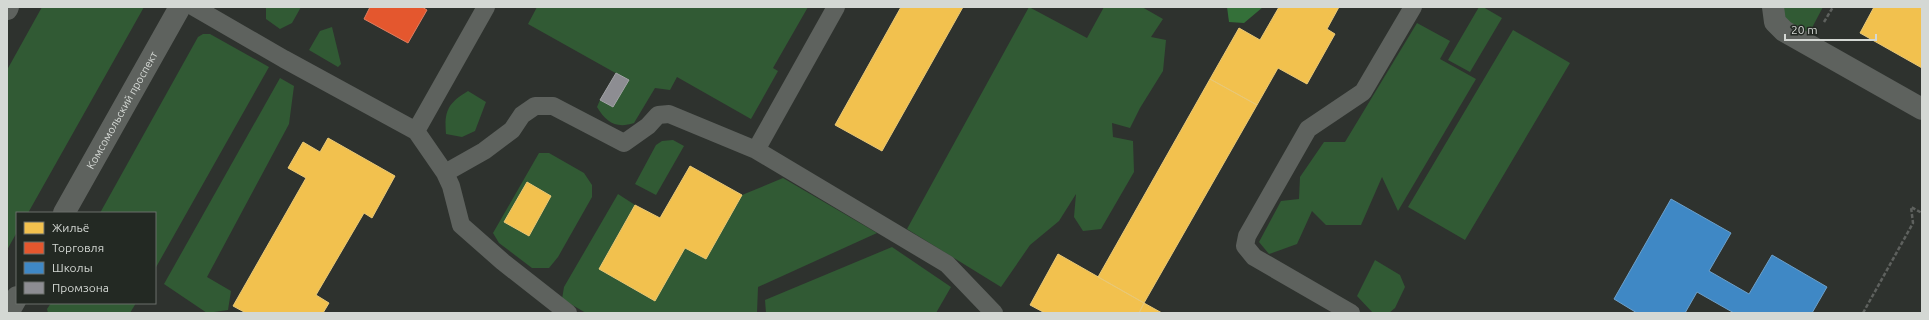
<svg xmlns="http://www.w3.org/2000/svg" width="1929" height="320" viewBox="0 0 1929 320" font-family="Ubuntu,sans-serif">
	<rect width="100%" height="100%" fill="#2e322e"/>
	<path fill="#315a34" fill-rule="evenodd" d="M42,7H144L28,213H17V232L7,250V70Z
		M266,7H301L292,23L280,29L266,19Z
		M537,7H808L773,68L778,71L751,119L677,77L670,90L655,88L634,123C616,129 606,122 597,107L600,100L613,107L628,80L528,24Z
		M1029,7L1087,38L1104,7H1142L1163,19L1151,37L1166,40L1163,71L1140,108L1130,128L1112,123L1113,137L1133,141L1134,172L1101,229L1083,231L1074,217L1076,194L1059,221L1030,245L1001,287L907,229Z
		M1479,7H1483L1502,18L1470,72L1448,60Z
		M1783,7H1823L1806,39L1786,27Z
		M1417,23L1450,41L1440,59L1476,79L1398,211L1382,177L1361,225H1326L1312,211L1297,244L1269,254L1259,242L1281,201L1299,199L1300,177L1324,142H1345Z
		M332,27L341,64L338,67L309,50L320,31Z
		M1513,30L1570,63L1465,240L1408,207Z
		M203,34H210L269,67L155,269V213H100L198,37Z
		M280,78L294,86L289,124L207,277L231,291L228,310L207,313L164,284Z
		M468,91L486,102L475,131L462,137L446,134C444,111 448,103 468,91Z
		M673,140L684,146L656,195L635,184L656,145L662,141Z
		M539,153H549L584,173L592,185V197L558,257L549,268H532L499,243L493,233ZM527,182L551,196L529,236L505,222Z
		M783,178L877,233L758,287L757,313H586L562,299L564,287L618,194L635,205L599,269L655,300L685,248L706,259L742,195Z
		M892,247L951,287L936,313H766L765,300Z
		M1375,260L1400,275L1405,287L1395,308L1389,313H1373L1357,296Z
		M51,303H136L130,313H48L47,309Z"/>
	<path fill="#347039" d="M1227,7H1263L1244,23L1229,22Z"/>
	<path fill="#f2c14e" stroke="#e9c876" d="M901,7H963L882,151L835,125Z
		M1279,7H1339L1327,29L1335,34L1307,84L1278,68L1257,105L1210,79L1239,28L1260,40Z
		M1874,7H1922V68L1860,33Z
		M1210,79L1257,105L1144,303L1098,277Z
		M328,138L395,176L372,218L364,213L316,295L329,303L323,313H246L233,306L306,178L288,168L303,142L320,152Z
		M690,166L742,195L706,259L685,248L655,301L599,269L635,205L660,218Z
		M527,182L551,196L529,236L504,222Z
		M1058,254L1144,303L1139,313H1045L1030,305Z
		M1144,303L1162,313H1139Z"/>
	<path fill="#e4572e" stroke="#df7e60" d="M370,7H422L427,10L408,43L364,19Z"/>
	<path fill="#3f88c5" stroke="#6ca0ca" d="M1671,199L1731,233L1709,271L1749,294L1772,255L1827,287L1812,313H1734L1697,292L1685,313H1637L1614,299Z"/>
	<path fill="#8d8d92" stroke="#a2a4a6" d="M616,73L629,80L613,107L600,100Z"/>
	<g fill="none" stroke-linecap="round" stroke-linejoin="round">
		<path stroke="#5e615e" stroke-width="2.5" stroke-dasharray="4 2" stroke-linecap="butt" d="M1824,22L1833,7
			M1863,313L1913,223L1911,207L1922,213"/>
		<path stroke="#5e625e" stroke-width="18" d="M194,7L284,59L416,131L445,173L451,186L461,225L503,262L568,313
			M416,131L486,7
			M756,150L836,7
			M445,173L484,151L512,130L522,115L535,106H553L624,143L648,126L658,115L669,114L756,150L947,264L994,313
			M1351,313L1254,257L1245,246L1247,236L1308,129L1363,92L1413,7"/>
		<path stroke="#5e625e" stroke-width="22" d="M1773,7L1775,22L1784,31L1922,109"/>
		<g stroke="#5e625e" stroke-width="22">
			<path d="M7,9L8,7"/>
			<path id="s1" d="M64,213L180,7"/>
			<path d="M8,313L17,297"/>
		</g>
	</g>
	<g text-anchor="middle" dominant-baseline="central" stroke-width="4" stroke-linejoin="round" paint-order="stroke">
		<g font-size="11" fill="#d4d8d4" stroke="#232923">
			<text stroke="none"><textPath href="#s1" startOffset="118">Комсомольский проспект</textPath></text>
		</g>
	</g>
	<rect width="1929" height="320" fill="none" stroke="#d4d8d4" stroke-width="16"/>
	<rect x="16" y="212" width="140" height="92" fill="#232923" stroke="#6a6f6a"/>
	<rect x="24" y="222" width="20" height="12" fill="#f2c14e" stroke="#6a6f6a"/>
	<text x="52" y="232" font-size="12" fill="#d4d8d4">Жильё</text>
	<rect x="24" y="242" width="20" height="12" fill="#e4572e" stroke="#6a6f6a"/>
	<text x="52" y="252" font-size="12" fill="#d4d8d4">Торговля</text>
	<rect x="24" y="262" width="20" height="12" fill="#3f88c5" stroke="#6a6f6a"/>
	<text x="52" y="272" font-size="12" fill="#d4d8d4">Школы</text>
	<rect x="24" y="282" width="20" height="12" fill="#8d8d92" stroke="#6a6f6a"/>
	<text x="52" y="292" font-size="12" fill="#d4d8d4">Промзона</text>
	<path d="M1785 34v6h91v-6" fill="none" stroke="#d4d8d4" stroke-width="2"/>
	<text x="1791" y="34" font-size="12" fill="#d4d8d4" stroke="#232923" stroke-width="3" paint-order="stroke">20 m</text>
</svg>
